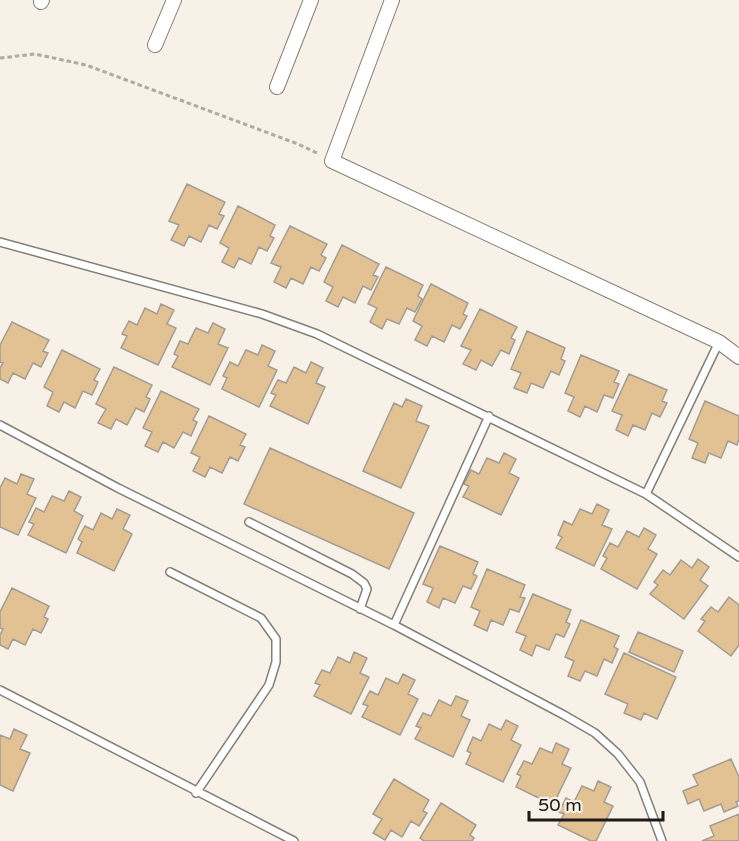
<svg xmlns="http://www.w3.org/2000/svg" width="739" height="841" viewBox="0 0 739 841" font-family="'Varela Round',sans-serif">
	<rect width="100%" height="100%" fill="#f7f1e7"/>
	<path fill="#e2c293" stroke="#a39c94" stroke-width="1.5" d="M187,184L225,202L219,214L224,216L217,229L209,225L201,242L189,236L184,246L171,240L179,225L169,221Z
		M238,206L275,225L270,236L274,238L267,251L259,247L251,264L239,258L234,268L222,262L229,248L220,243Z
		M290,226L327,244L321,255L326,258L319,271L311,267L303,284L291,278L286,288L274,282L281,267L271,263Z
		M342,245L379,264L373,275L378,277L371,290L363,286L355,303L343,297L338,307L326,301L333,287L324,282Z
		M386,267L423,285L418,296L422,299L415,312L407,308L399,324L387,319L382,329L370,322L377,308L368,304Z
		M431,284L468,303L463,314L467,316L460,329L452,325L444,342L432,336L427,346L415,340L422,326L413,321Z
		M161,304L174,310L167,324L176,328L158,365L121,348L127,336L122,334L129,321L137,325L145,308L157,314Z
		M480,309L517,327L511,338L515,340L509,354L501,350L492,366L481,360L476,370L463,364L471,350L461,346Z
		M12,322L49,340L43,351L48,353L41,367L33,363L25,379L13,373L8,383L0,379V368L3,363L0,362V345Z
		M213,323L225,329L218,344L228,348L210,385L172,367L178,356L174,354L180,341L188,344L196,328L208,333Z
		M527,331L565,348L561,359L565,361L559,375L551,371L543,388L531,383L527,393L514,388L521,373L511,369Z
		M262,345L275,351L268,366L277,370L259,407L222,389L227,378L223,376L230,362L238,366L246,350L258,355Z
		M62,350L100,369L94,380L98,382L92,395L83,391L75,408L64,402L59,412L47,406L53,392L44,387Z
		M581,355L619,371L614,382L619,384L613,398L604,395L597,412L585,406L580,417L568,411L574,397L565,393Z
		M311,362L323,368L316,383L325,387L308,424L270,406L276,395L271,393L278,380L286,383L294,367L306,373Z
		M114,367L152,385L146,397L150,399L144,412L136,408L127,425L116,419L111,429L98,423L106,409L96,404Z
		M629,374L667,390L662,401L667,403L660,417L652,413L645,430L633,425L628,436L616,430L622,415L612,411Z
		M161,391L199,409L193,420L197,422L191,436L183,432L174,448L163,442L158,452L145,446L152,432L143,428Z
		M406,399L422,406L416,421L429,426L401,488L363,471L394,403L402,407Z
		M705,401L739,416V439L737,445L728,441L721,458L709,453L705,463L692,458L698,443L689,439Z
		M209,416L246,434L240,445L245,447L238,461L230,457L222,473L210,467L205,477L193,471L200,457L191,453Z
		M270,448L414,513L389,569L244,504Z
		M504,453L516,459L509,473L519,478L501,515L463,497L469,486L464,484L471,470L479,474L487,458L499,463Z
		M21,474L34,479L27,494L36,498L18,535L0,527V488L5,478L17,484Z
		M69,491L81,497L74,511L83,516L66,553L28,535L34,524L29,522L36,508L44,512L52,496L64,501Z
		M597,504L609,510L602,525L612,529L594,566L556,548L562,537L558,535L564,521L572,525L580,509L592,514Z
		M117,509L130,515L123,529L132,534L114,571L77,553L82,542L78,539L85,526L93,530L101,513L112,519Z
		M644,528L656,535L648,549L657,554L637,589L601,569L607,558L603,556L610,543L618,547L627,531L639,537Z
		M440,546L478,562L473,574L477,576L471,589L463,586L455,603L443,598L439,608L427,602L433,588L423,584Z
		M698,559L709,567L700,580L708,586L684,619L650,594L658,585L654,582L663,570L670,575L681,560L692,568Z
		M487,569L525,585L520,597L525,598L519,612L510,609L503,625L491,620L487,631L474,625L480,611L471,607Z
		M12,588L49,606L44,617L48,619L41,633L33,629L25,645L13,639L8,649L0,645V635L3,629L0,628V612Z
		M533,594L571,610L566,622L570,624L564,637L556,634L549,650L536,645L532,656L520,650L526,636L516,632Z
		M729,597L739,605V645L731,656L698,631L705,621L701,619L711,607L718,612Z
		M581,620L619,636L614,647L618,649L612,663L604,659L597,676L585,671L580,681L568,676L574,661L565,657Z
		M638,632L683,651L674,672L629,652Z
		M354,652L367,658L360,673L369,677L351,714L314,696L320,685L315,683L322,670L330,673L338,657L350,663Z
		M624,653L676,677L657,719L644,713L641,720L624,713L628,704L605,694Z
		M403,674L415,680L408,694L418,699L400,735L362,717L368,706L363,704L370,691L378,695L386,678L398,684Z
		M456,696L468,701L461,716L470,720L453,757L415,739L421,728L416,726L423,713L431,716L439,700L451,706Z
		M506,720L518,726L511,740L521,745L503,782L466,764L471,753L467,751L473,737L481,741L489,724L501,730Z
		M14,729L27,735L20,749L30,753L13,791L0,785V735L10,739Z
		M556,743L569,749L562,764L571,768L553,805L516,787L521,776L517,774L524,761L532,764L540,748L552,753Z
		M731,759L739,777V801L736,802L738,806L724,812L721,804L704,811L699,799L688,804L683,791L698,785L693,775Z
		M394,779L429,800L423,811L427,813L419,826L411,821L402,837L391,830L385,840L373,833L382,819L373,814Z
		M598,781L611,787L604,802L613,806L596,841H591L558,825L564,814L559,812L566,798L574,802L582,786L594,791Z
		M441,803L476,825L470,835L474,838L472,841H424L420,838Z
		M739,814V841H702L714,836L710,826Z"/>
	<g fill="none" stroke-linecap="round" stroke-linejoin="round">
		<defs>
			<path id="service" d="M0,242L262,314L317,334L646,494L739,557
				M0,425L118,488L394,625L564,715L595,733L618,754L640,782L662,841
				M646,494L719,342
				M249,522L352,574L364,583L367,589L360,609
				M170,572L261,618L276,639V662L269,685L196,793
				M394,625L489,416
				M0,690L294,841"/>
			<path id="minor" d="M392,0L332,161L719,342L739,357
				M41,2L42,0
				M155,45L174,0
				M277,87L311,0"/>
		</defs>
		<use href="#service" stroke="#847f76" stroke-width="10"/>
		<use href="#minor" stroke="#847f76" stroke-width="16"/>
		<path stroke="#afaaa2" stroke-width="3" stroke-dasharray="4.5 3" stroke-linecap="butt" d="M0,58L35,54L86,65L298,144L319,154"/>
		<use href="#service" stroke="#fff" stroke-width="7"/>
		<use href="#minor" stroke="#fff" stroke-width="14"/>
	</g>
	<path d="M529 811v9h134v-9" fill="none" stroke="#1d1a17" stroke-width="3"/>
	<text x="538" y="811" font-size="18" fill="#1d1a17" stroke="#f7f1e7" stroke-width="4.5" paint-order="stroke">50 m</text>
</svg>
